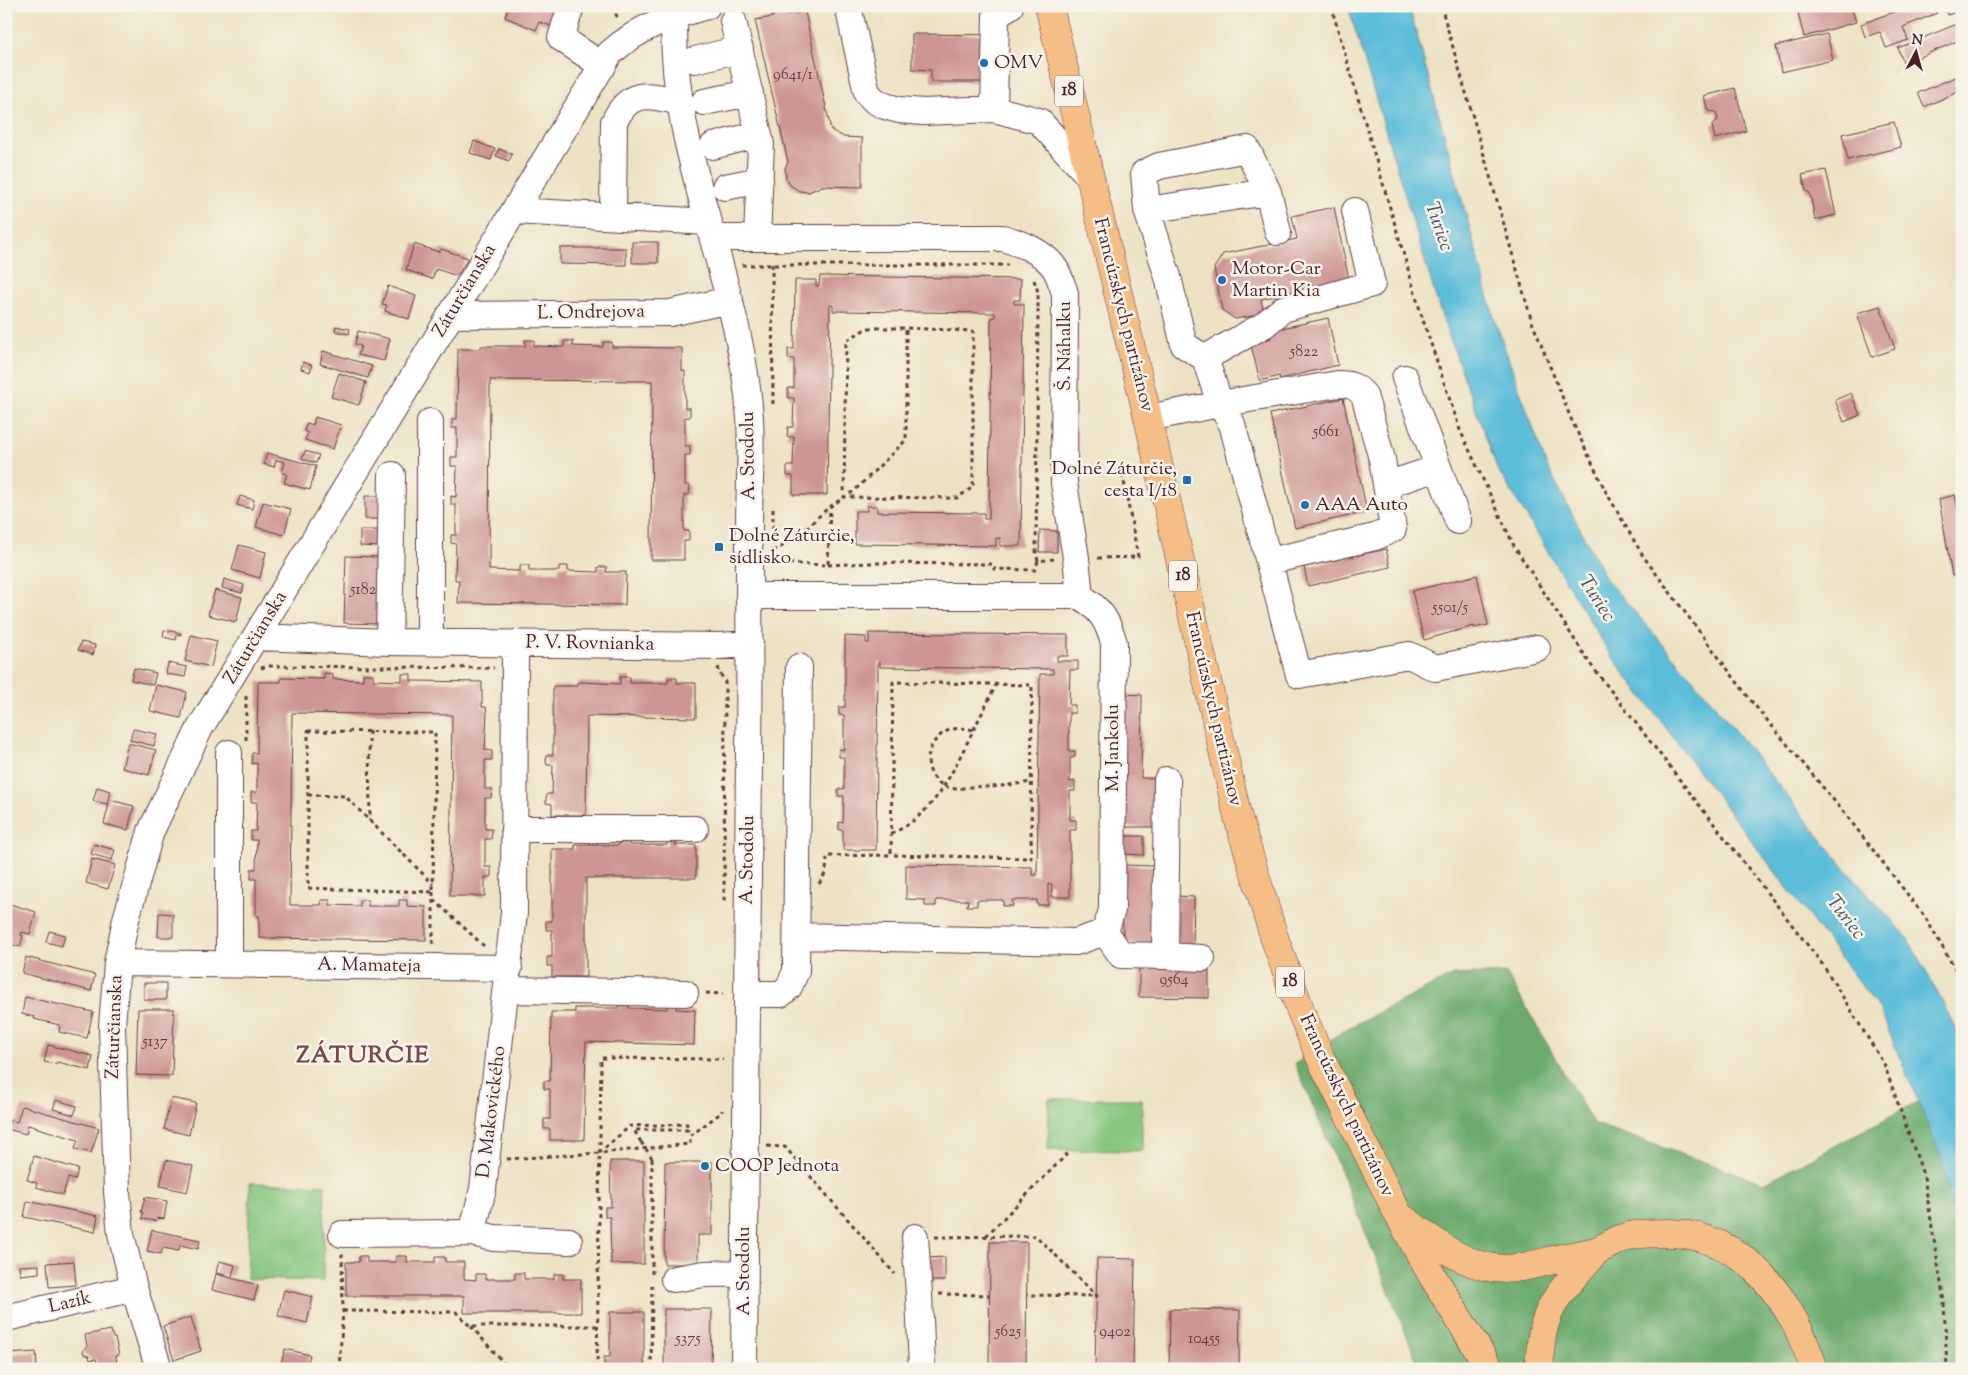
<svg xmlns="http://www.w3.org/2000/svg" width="1968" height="1375" viewBox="0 0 1968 1375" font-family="'Sorts Mill Goudy',serif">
	<rect width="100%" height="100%" fill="#f7f3e8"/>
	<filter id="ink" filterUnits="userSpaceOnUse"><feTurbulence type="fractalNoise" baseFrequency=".02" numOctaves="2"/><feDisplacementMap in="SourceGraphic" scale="10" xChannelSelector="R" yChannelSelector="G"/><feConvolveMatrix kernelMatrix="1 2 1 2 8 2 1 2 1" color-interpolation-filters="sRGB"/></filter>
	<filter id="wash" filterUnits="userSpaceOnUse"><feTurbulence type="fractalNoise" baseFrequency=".0096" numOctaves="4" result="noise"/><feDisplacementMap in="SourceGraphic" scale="20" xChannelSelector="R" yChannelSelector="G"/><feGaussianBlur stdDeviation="1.12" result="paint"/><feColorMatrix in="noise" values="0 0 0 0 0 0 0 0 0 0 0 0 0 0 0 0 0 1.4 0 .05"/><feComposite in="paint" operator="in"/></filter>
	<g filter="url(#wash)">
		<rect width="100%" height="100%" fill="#ece2c3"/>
		<path fill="#86c67e" stroke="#687254" d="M1049,1099H1142V1151L1048,1150Z
			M250,1183L325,1185L323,1281L247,1279Z"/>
		<path fill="#6cab6d" stroke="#5b654c" d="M1506,973L1593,1123L1764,1183L1962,1078V1369H1420L1350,1194L1295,1064L1346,1029L1453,975Z"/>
		<path fill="#5bbdd9" stroke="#526e82" d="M1348,6H1409L1495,321L1546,464L1606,579L1703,691L1843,866L1907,937L1942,1001L1962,1042V1248L1941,1157L1880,1010L1610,654L1497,468L1440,311Z"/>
		<g id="blocks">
			<path fill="#cd9593" d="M509,6H559L552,26L539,22L536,30L505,17Z
				M1823,6H1851L1856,22L1804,37L1798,13Z
				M1910,6H1935L1937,13L1903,27L1908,40L1886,48L1880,32L1865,37L1861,24Z
				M1944,6H1962V9L1948,15Z
				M786,7L788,14L805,12L831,130L844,137L862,138V187L822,186L809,192L799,191L790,185L786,178L785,168L788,162L755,20L773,17L772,11Z
				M1962,22V39L1904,64L1898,48Z
				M912,34L1006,35V82H931V70L912,69Z
				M1827,34L1833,60L1781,72L1776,46Z
				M1962,74V90L1924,107L1918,93Z
				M1735,88L1746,131L1715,139L1712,125L1718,120L1716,112L1708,111L1704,96Z
				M1894,122L1901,147L1848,160L1842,134Z
				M474,141L495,149L491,160L470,153Z
				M499,149L512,154L509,161L496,156Z
				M1826,170L1836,215L1815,220L1810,193L1806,191L1802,175Z
				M1334,207L1349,280L1261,299L1264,314L1235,319L1222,310L1214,268L1223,254L1297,239L1292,216Z
				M632,242H658V263H632Z
				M414,244L439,252L441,249L468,258L457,276L436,269L432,279L406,270Z
				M560,248H626V265L560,264Z
				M820,276L1021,279L1020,300H1014V304H1024L1021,546H1000V538H996V546L855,544V511H867V506H877V512L984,513V519H989L991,318L995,317V313L833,311V305H830L827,495H793V476H787V466H793L794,437H787L788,427H793L794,398H788V388H794V359H788V349H794L795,280H816V286H819Z
				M388,286L416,296L409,319L385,311L387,305L382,304Z
				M1880,306L1895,349L1872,357L1857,313Z
				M1328,318L1338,365L1280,379L1279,376L1260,381L1251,345L1271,338L1269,331Z
				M336,326L350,329L349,334L335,331Z
				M358,331L390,339L384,361L358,355L361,346L355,344Z
				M525,340H534V346L564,347V341H573V346L603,347V342H612V347L682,348V371H685V408H690V417H685V446H690V455H685V485H690L689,495H684V531H689V541H684V560H651L652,381L490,380L489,570L520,571V565H529V571H559V566H568V571L598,572V567H607L606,572H626L625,605L458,603L459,580H455L456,544L451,543V535H456V505H451V496L456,497L457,466H451V457H457V428H452V419H457L458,349H481V346H525Z
				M323,351L372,366L368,378L320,364Z
				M303,362L312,365L310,372L301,369Z
				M339,373L366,382L359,405L331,397Z
				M1851,393L1860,415L1844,422L1835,400Z
				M1343,398L1367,512L1295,528L1270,414Z
				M315,417L341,425L333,449L305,440L308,433L304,431L307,423L313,425Z
				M305,451L319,455L316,463L302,459Z
				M267,453L316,466L310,490L284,483L287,474L282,473L285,462L276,460L274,467L264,464Z
				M1955,495L1962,532V574L1952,576L1939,499Z
				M240,496L254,500L252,509L237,505Z
				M365,496H382V519H365Z
				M263,502L291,509L284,535L256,527Z
				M360,530H381V547L360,546Z
				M1040,530L1057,531V552H1039Z
				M239,545L266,552L260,578L232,570Z
				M1386,549L1390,567L1308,586L1304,567Z
				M346,556L381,557L380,624L344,623Z
				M1477,575L1488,625L1474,628V626L1424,640L1412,591Z
				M224,579L244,585L242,593L222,588Z
				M215,590L242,597L236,622L208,615Z
				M164,630L181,633V635L177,634L176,640L163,637Z
				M869,633L1068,635V656H1057V661H1078V670H1070L1069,705H1075V713H1069V751H1075V757L1070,758V782L1075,781V791H1070V820H1076V830H1070V897H1051L1052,884H1048V905H1037V900H1012L1013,906H1003V900H977V906H967L968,900H936V906H925V900L906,899V865L1032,867V875H1037L1040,674H1053V669L880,667V662H878L876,850H843V830H839V822L843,823L844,796H838V789H844V757H839V749L844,750V715H839V707H845V636L866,637V643H869Z
				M191,635L217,641L211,667L185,661Z
				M81,642L95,645L93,655L78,650Z
				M168,663L187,667L185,677L166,674Z
				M134,668L156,673L153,685L131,680Z
				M324,673L333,674V679L363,680V674H373V680L402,681V674H411V681L482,682V707H486L487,712L485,750L492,751V760H485V789H492L491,798H485V829H492L491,839H485V867H491V877H485V896H450L452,715L292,713L290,905H321V900H330V905L360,906V900H368V906H399V900H407V906L426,907V940L259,938V916H256V879H251V869H256L257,840H251V831H256L257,802H251V792H257V763L252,764V753H257L258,682H281V678L324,679Z
				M620,677H630V683H668V678H677V683H696V718L587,716L586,815H552V804L546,803V799L547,794H552L553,765H547L546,761L547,755H553V686H577V683L581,682L620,684Z
				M156,685L187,692L181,718L150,711Z
				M1125,694L1142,695L1141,778H1158L1157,827H1123Z
				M133,729L157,734L154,746L130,740Z
				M128,743L156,750L149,775L122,768Z
				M97,787L110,791L107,804L93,801Z
				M110,800L134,806L128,830L104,824Z
				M1124,836H1144V855L1123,854Z
				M667,838H675V845H696V878H586V977H552V966H547V957H552V930H546V921H552V849H575V845H619V839H629V845H667Z
				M94,844L115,850L112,860L91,854Z
				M92,859L115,865L108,889L86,883Z
				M1123,865L1156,866L1155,944L1123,943Z
				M1177,896L1194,897L1193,947H1176Z
				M10,904L36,912L30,934L22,932L21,935L23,936L20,947L6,943V916Z
				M159,913L173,914V937H158Z
				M49,931L65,935L62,946L46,942Z
				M26,957L95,975L91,991L22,973Z
				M1139,962L1209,963V998L1139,997Z
				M144,983H166V1000H144Z
				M25,997L93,1012L87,1038L59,1032L60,1025L34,1019L35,1017L22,1014Z
				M619,1003H629V1008L667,1009V1004H676V1009L695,1010L694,1045L586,1042L584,1140H550V1129H544V1119H550V1089H544V1081H550L551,1012H575V1008H619Z
				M138,1009H174L172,1076L136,1075Z
				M48,1045L93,1056L90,1070L57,1062L56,1064L44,1062Z
				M171,1098L196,1103L189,1135L164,1129Z
				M56,1100L77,1106L74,1115L53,1109Z
				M22,1106L99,1128L91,1153L75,1149L78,1140L28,1125L26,1134L7,1129L10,1120L17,1122Z
				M34,1156L78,1169L75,1180L68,1178L63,1195L36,1187L37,1183L27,1180Z
				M166,1160L193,1166L187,1192L160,1186Z
				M610,1161H644V1264H611L610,1217H605V1207H611Z
				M665,1162H712V1235H698V1264H664Z
				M145,1197L167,1201L164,1219L157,1218L156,1221L142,1219L143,1213L141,1212Z
				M27,1201L98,1216L95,1232L24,1217Z
				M152,1230L200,1240L198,1249L180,1245L179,1251L163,1248L161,1254L147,1251Z
				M990,1242H1027L1026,1369H989Z
				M359,1256H367V1262H396V1256H407V1262H435V1257H445V1262H464V1279L476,1280V1274H485V1279H515V1273H524V1279H554V1274H563V1279H581V1313H464V1296H346V1262H359Z
				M945,1257V1281H927L926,1258Z
				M1097,1258L1135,1259L1133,1369H1095Z
				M74,1261L76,1285L49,1287L47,1263Z
				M219,1261L235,1265L232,1276L216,1273Z
				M39,1265V1273L20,1275L19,1266Z
				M216,1274L258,1285L254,1300L212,1290Z
				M284,1290L313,1297L307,1323L278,1316Z
				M664,1309H712L711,1369H664Z
				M1170,1309L1240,1310L1239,1369H1169Z
				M610,1312H644V1369H610V1367H604V1357H610Z
				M191,1317L201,1351L174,1360L163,1326Z
				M111,1330L113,1338H115L119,1355L116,1356L117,1364L97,1367L96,1359L90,1360L89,1356L84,1354L83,1351L87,1346L85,1335Z
				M285,1349L310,1355L306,1369L281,1363Z
				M36,1352L37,1369H12L10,1354Z"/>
		</g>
	</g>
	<g filter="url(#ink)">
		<use href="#blocks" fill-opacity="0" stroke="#623c42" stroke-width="1"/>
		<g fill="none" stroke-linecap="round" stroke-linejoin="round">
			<defs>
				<path id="minor" d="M571,6L561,38L603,66
					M675,6C665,145 741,280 750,418C752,454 749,492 749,528C749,604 750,680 749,756C747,960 745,1164 744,1369
					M848,6L867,93L875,101L885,106L899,110L923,112L994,109L1039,121L1089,176
					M733,21L761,144L757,238
					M695,60L740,49
					M704,102L750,93
					M994,109L996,14L1010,6
					M713,146L759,134
					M725,187L760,180
					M1268,192L1147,210L1144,173L1159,166L1247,149L1268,192L1278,232
					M1147,210L1168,277L1184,345L1205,358L1220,404L1232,424L1299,675L1409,655L1435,668L1537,648
					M515,211L709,222
					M613,216L614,122C630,88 649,95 680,102
					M713,238H1003C1022,244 1042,251 1054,267C1059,274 1062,285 1065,293L1064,483L1076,558L1080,596
					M450,315L670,313L730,300
					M1205,358L1264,325L1283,309L1372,284L1355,211
					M1405,378L1458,521
					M1148,418L1220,404L1338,384C1350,384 1356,386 1364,395L1382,459L1393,529L1375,537L1270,561
					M430,422V642
					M1386,485L1438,468
					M749,596H1080C1101,610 1107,619 1114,643L1112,910L1105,932L1076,942L797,936
					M256,637L389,642L719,646L750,644
					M389,642L392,475
					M514,829H695
					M1105,932L1121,955L1165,956L1167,780
					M1165,956L1202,958
					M117,963L509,968
					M229,964V753
					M507,990L685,993
					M747,994H781L789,987L796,971L799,667
					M472,1233L483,1189L514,913L515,643
					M342,1234L472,1233L494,1238L569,1241
					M915,1237L919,1294L922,1369
					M674,1279L704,1274L744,1273
					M6,1318L134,1288
					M159,1369L134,1288L121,1234L117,1192L112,1026L117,963L126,919L151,831L200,728L610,53C641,26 668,17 707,6"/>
				<path id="major" d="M1049,6L1148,418L1238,818L1274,937L1300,1009L1319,1055L1399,1216L1433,1277L1490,1369
					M1402,1218C1430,1238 1459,1264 1494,1268C1517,1271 1539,1263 1561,1258C1573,1255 1586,1254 1598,1250C1607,1246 1616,1240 1626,1237C1639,1233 1656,1233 1671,1233C1747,1236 1793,1302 1814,1369
					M1540,1369C1539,1335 1545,1309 1568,1283C1577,1272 1587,1262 1596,1251"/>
			</defs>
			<use href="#minor" stroke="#623c42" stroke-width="28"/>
			<use href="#major" stroke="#623c42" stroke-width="29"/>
			<path stroke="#623c42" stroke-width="3" stroke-dasharray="4 4" stroke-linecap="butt" d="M617,6L615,13L619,20
				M1331,6L1422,317L1460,430L1514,546L1591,665L1823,965L1884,1064L1924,1177L1944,1302L1947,1369
				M1441,6L1532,322L1572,421L1606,492L1643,556L1752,702L1846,815L1925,917L1962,981
				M772,264L773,408
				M742,265H1008
				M1034,280L1038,292V308
				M773,509V551
				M1098,558L1138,557L1122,471L1138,469
				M1038,561L1036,551L1038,308H1040
				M769,563H773V551C794,542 810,524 827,509C836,502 845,497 854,491L906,440V328H867L846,341L844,497L957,498L973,487V331L906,328
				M773,563L828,565L830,507
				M828,565L869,563L992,564L994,569L1035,570L1038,561L1054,559
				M719,667L718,671L725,681L724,904
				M261,668L269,666L494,668
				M973,730C932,718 912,769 944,786C953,791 961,788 970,787C976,786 983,787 989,787C1004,786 1017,784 1031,782
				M308,731L435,732L433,892L308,888Z
				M369,731L370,821
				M246,740V694
				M308,795L345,796L433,884
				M891,834C935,813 948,780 969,739C978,720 988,703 996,684
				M819,884L826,872L827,856L891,855L893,682L1032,685L1031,858L891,855
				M433,892V946
				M434,900L484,946
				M706,993L723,994
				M767,1146L785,1147L895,1274
				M599,1153L630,1126L687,1124L688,1130H634L641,1142
				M652,1158V1276
				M507,1159L599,1153L690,1144V1136L722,1112V1110
				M986,1236L1070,1151
				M935,1237L1036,1236L1097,1296L1027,1295
				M939,1294L990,1295
				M343,1311L456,1312L470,1326H597
				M471,1326L509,1369
				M339,1369L343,1311L342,1254
				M597,1369L601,1058L723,1059
				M651,1369L652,1282"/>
			<use href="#minor" stroke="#fff" stroke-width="26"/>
			<use href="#major" stroke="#f6be87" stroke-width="28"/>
			<path stroke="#623c42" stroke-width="3" stroke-dasharray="4 4" stroke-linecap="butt" d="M641,1142L652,1158"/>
		</g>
	</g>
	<g fill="#1f6fb2" stroke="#f7f3e8" stroke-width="2">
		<circle cx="984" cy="63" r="5"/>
		<circle cx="1222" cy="280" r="5"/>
		<rect x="1182" y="475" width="10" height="10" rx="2.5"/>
		<circle cx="1305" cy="505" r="5"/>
		<rect x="714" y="542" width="10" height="10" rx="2.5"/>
		<circle cx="705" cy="1166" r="5"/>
	</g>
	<g text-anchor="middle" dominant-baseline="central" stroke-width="5" stroke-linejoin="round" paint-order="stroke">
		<g font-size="16" fill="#6b3c45">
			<text x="793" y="75">9641/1</text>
			<text x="1304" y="352">5822</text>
			<text x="1326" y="432">5661</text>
			<text x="363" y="590">5182</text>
			<text x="1450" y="608">5501/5</text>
			<text x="1174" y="980">9564</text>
			<text x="155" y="1042">5137</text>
			<text x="1008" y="1332">5625</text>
			<text x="1115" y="1332">9402</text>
			<text x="688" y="1339">5375</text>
			<text x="1204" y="1339">10455</text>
		</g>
		<g fill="#f7f3e8" stroke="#7e5f64" stroke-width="1">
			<rect x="1055" y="75.5" width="28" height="31" rx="4"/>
			<rect x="1169" y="560.5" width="28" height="31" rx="4"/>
			<rect x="1276" y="966.5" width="28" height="31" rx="4"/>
		</g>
		<g font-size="18" font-weight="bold" fill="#4a1f2b">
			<text x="1069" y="91">18</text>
			<text x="1183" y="576">18</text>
			<text x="1290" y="982">18</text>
		</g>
		<g font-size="19" fill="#4a1f2b" stroke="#f7f3e8" text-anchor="start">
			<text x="994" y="63">OMV</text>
			<text x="1232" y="269">Motor-Car<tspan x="1232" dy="22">Martin Kia</tspan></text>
			<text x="1177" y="469" text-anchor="end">Dolné Záturčie,<tspan x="1177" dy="22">cesta I/18</tspan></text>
			<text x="1315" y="505">AAA Auto</text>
			<text x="729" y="536">Dolné Záturčie,<tspan x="729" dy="22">sídlisko</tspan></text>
			<text x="715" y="1166">COOP Jednota</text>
		</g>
		<g font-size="19" fill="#4a1f2b" stroke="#f7f3e8">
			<text transform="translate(465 291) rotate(-59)">Záturčianska</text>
			<text transform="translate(591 313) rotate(-1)">Ľ. Ondrejova</text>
			<text transform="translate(1123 315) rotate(76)">Francúzskych partizánov</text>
			<text transform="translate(1065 346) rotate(-90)">Š. Náhalku</text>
			<text transform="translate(749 456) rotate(-91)">A. Stodolu</text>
			<text transform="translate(256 638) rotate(-59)">Záturčianska</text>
			<text transform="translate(590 644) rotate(1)">P. V. Rovnianka</text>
			<text transform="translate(1213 709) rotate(77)">Francúzskych partizánov</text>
			<text transform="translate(1113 748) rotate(-90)">M. Jankolu</text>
			<text transform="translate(748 860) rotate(-89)">A. Stodolu</text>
			<text transform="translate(369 966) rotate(1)">A. Mamateja</text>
			<text transform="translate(115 1027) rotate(-88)">Záturčianska</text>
			<text transform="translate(1346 1106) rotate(65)">Francúzskych partizánov</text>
			<text transform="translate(492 1112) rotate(-83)">D. Makovického</text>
			<text transform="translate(744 1271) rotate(-90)">A. Stodolu</text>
			<text transform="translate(70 1303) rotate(-13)">Lazík</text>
		</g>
		<g font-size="20" font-style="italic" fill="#505668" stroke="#f7f3e8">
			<text transform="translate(1438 227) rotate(71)">Turiec</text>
			<text transform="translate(1596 599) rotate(57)">Turiec</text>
			<text transform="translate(1845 918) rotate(52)">Turiec</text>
		</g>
		<g font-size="24" font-weight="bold" letter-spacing="1" fill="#78484f" stroke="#f7f3e8">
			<text x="363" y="1056">ZÁTURČIE</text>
		</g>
	</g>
	<rect width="1968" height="1375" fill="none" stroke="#f7f3e8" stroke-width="25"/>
	<g transform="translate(1916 52) rotate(6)" stroke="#f7f3e8" stroke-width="4" paint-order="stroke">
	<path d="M0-4L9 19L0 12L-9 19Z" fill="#4a1f2b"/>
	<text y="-8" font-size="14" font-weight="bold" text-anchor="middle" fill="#4a1f2b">N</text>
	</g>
</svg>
